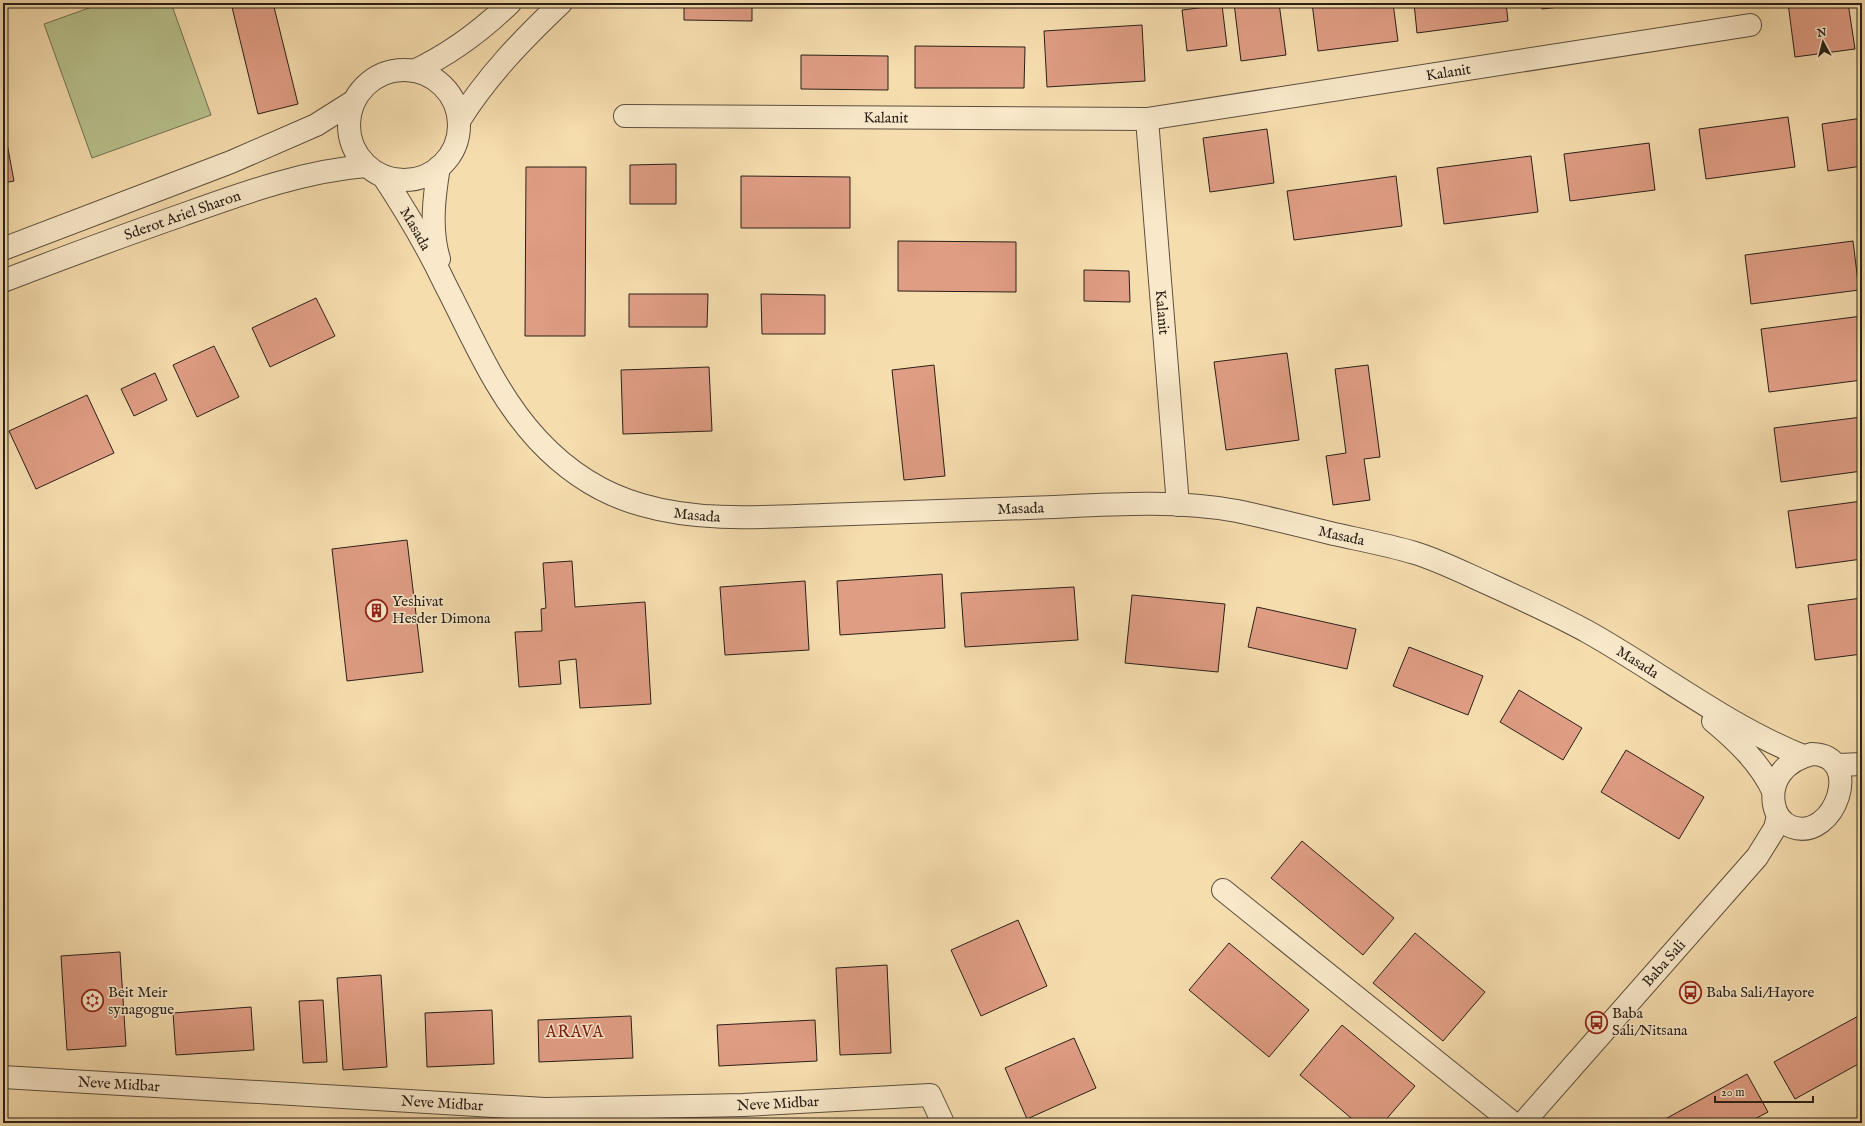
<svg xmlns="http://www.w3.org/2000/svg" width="1865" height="1126" viewBox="0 0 1865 1126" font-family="'IM FELL English',serif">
	<rect width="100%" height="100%" fill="#f6ddae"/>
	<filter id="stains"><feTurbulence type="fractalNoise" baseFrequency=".005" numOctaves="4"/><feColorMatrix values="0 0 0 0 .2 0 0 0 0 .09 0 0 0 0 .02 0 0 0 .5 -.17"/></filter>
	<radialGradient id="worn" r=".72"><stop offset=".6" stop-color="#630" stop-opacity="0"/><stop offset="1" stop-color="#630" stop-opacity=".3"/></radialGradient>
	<path fill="#b8c28e" stroke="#717154" d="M103,3H171L211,115L92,158L44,24Z"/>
	<path fill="#df9d84" stroke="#2a2019" d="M231,3H273L298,104L258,114Z
		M684,3H752V21L684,20Z
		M1234,3H1279L1286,55L1241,61Z
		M1312,3H1393L1398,41L1318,51Z
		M1414,3H1506L1508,21L1417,33Z
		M1541,3H1594L1542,9Z
		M1788,3H1848L1855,49L1795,57Z
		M1222,5L1227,46L1187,51L1182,10Z
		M1142,25L1145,81L1047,87L1044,31Z
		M915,46L1025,47L1024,88H915Z
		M801,55L888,56V90L801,89Z
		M1788,117L1795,167L1706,179L1699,129Z
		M1862,118V166L1828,171L1822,124Z
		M3,122L14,181L3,183Z
		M1267,129L1274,183L1210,192L1203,138Z
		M1649,143L1655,190L1570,201L1564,154Z
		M1531,156L1538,212L1444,224L1437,168Z
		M676,164V204H630V165Z
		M526,167H586L585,336H525Z
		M741,176L850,177V228H741Z
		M1396,176L1402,226L1294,240L1287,191Z
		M898,241L1016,242V292L898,291Z
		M1853,241L1859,290L1751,304L1745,255Z
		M1084,270L1129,271L1130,302L1084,301Z
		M629,294H708L707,327H629Z
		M761,294L825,295V334H762Z
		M316,298L335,336L270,367L252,328Z
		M1862,316V380L1769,392L1761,329Z
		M214,346L239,397L197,417L173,365Z
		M1287,353L1299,440L1226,450L1214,362Z
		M934,365L945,476L904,480L892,370Z
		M1368,365L1380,457L1364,459L1370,500L1333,505L1326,456L1346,453L1335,369Z
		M709,367L712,431L623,434L621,370Z
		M155,373L167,400L134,416L121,389Z
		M87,395L114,453L36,489L9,431Z
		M1862,417V471L1781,482L1774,428Z
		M1862,501V559L1796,568L1788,511Z
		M407,540L423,672L347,681L332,549Z
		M572,561L575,607L645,602L651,704L580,708L576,659L559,661L561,684L519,687L515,632L542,631L541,609L546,608L543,563Z
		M942,574L945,628L840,635L837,581Z
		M805,581L809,650L725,655L720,587Z
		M1074,587L1078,640L965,647L961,593Z
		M1132,595L1225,604L1218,672L1125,663Z
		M1862,598V654L1815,660L1808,605Z
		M1257,607L1356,629L1347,669L1248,647Z
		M1409,647L1483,676L1468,715L1393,686Z
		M1519,690L1582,728L1563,760L1500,722Z
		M1626,750L1704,797L1679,839L1601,792Z
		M1302,841L1394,918L1363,955L1271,878Z
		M1018,920L1047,986L981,1016L951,950Z
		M1415,933L1485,992L1443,1041L1373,983Z
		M1229,943L1309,1010L1269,1057L1189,990Z
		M120,952L126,1046L67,1050L61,956Z
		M887,965L891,1053L840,1055L836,968Z
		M381,975L387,1067L343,1070L337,978Z
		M323,1000L327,1062L303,1063L299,1001Z
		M251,1007L254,1050L176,1055L173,1013Z
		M492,1010L494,1064L427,1067L425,1013Z
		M1862,1014V1062L1795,1099L1774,1062Z
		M631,1016L633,1058L539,1062L538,1020Z
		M815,1020L817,1061L719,1066L717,1025Z
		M1342,1025L1415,1086L1383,1123H1357L1300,1075Z
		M1074,1038L1096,1088L1027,1119L1005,1068Z
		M1747,1074L1768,1112L1747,1123H1658Z"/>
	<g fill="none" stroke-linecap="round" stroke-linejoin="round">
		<defs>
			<g id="minor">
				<circle cx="404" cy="125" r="55"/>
				<path d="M414,71C450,54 481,31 510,3"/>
				<path id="s1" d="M625,116L1147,119L1178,505"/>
				<path id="s2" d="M1147,119L1750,25"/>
				<path d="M459,121C487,76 523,39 561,3"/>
				<path id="s3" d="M383,176C406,211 427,246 445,284C473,338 496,395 538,440C566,470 602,494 642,505C700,522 763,517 823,515C901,512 978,510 1055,507C1115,504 1178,500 1237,511C1270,518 1302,526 1334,534C1361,540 1388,545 1415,553C1441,561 1466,574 1491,585C1524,600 1557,615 1588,632C1661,673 1726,725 1803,756"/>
				<path d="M3,249L231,162L316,125L354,101"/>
				<path d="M439,259C430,230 434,196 439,167"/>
				<path id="s4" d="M3,281C63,258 122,236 182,215C241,194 303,171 366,166"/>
				<path d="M1713,721C1737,741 1760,763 1773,791"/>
				<path d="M1812,754C1865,755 1835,842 1792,827C1770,819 1769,789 1781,773C1789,762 1800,757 1812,754Z"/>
				<path d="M1838,765L1862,764"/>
				<path d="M1223,890L1513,1123"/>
				<path id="s5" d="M3,1077L545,1109L743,1105L930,1095L943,1123"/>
				<path id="s6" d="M1523,1123L1757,857L1775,828L1778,816"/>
			</g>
		</defs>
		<use href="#minor" stroke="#5d4f3e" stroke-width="24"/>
		<use href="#minor" stroke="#f9e9ca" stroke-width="22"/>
	</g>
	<defs>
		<symbol id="building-ring" viewBox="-11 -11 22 22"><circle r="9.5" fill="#f9e9ca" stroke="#8f2418" stroke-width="1.5"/><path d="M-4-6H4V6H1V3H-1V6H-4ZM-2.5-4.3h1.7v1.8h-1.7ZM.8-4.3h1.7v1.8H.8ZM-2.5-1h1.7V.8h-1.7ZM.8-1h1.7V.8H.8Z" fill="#8f2418"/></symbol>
		<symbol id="bus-ring" viewBox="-11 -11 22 22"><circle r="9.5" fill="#f9e9ca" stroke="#8f2418" stroke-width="1.5"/><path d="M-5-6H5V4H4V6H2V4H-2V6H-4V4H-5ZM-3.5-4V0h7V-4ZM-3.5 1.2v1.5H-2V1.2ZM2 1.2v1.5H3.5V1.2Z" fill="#8f2418"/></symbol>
		<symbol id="synagogue-ring" viewBox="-11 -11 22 22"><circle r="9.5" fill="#f9e9ca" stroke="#8f2418" stroke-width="1.5"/><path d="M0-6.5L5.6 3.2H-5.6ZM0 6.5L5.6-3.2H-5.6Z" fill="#8f2418"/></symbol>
	</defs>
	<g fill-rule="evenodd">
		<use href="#building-ring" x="364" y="598" width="25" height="25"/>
		<use href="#bus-ring" x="1678" y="980" width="25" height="25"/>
		<use href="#synagogue-ring" x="80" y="988" width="25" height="25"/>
		<use href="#bus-ring" x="1584" y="1010" width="25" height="25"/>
	</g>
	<g text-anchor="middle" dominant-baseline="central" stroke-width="3" stroke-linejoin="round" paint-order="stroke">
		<g font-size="15" fill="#2a2019" stroke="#f9e9ca">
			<text stroke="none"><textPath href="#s2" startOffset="305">Kalanit</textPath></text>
			<text stroke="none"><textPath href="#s1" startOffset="261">Kalanit</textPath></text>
			<text stroke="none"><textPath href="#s4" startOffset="191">Sderot Ariel Sharon</textPath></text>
			<text stroke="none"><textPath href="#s3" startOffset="62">Masada</textPath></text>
			<text stroke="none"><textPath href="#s1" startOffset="716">Kalanit</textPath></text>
			<text stroke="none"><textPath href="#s3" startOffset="811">Masada</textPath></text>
			<text stroke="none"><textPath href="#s3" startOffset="487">Masada</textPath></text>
			<text stroke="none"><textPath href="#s3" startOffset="1135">Masada</textPath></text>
			<text stroke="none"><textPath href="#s3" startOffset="1459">Masada</textPath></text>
			<text stroke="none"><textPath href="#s6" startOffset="213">Baba Sali</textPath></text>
			<text stroke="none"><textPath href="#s5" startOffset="116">Neve Midbar</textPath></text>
			<text stroke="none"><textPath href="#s5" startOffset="440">Neve Midbar</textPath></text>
			<text stroke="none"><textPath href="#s5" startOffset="776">Neve Midbar</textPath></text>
		</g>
		<g font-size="15" fill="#2a2019" stroke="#f9e9ca" text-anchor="start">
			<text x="392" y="601">Yeshivat<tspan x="392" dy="17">Hesder Dimona</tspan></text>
			<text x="108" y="992">Beit Meir<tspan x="108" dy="17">synagogue</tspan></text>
			<text x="1706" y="992">Baba Sali/Hayore</text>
			<text x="1612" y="1013">Baba<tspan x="1612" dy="17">Sali/Nitsana</tspan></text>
		</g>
		<g font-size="16" letter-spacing="1" fill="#7a1f14" stroke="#f9e9ca">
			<text x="575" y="1033">ARAVA</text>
		</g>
	</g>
	<rect width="1865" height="1126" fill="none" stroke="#f6ddae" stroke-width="16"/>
	<rect x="4" y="4" width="1857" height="1118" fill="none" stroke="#2a2019" stroke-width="2"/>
	<rect x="8" y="8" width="1849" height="1110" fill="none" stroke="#2a2019"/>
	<g transform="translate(1823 42) rotate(353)" stroke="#f9e9ca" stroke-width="3" paint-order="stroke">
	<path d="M0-3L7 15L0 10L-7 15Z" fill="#2a2019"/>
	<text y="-6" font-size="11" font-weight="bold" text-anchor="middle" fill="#2a2019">N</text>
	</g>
	<path d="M1715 1096v6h98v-6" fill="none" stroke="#2a2019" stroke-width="2"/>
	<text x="1721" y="1096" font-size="12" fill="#2a2019" stroke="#f9e9ca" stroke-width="3" paint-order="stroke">20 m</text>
	<rect width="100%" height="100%" filter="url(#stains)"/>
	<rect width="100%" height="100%" fill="url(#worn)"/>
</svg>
